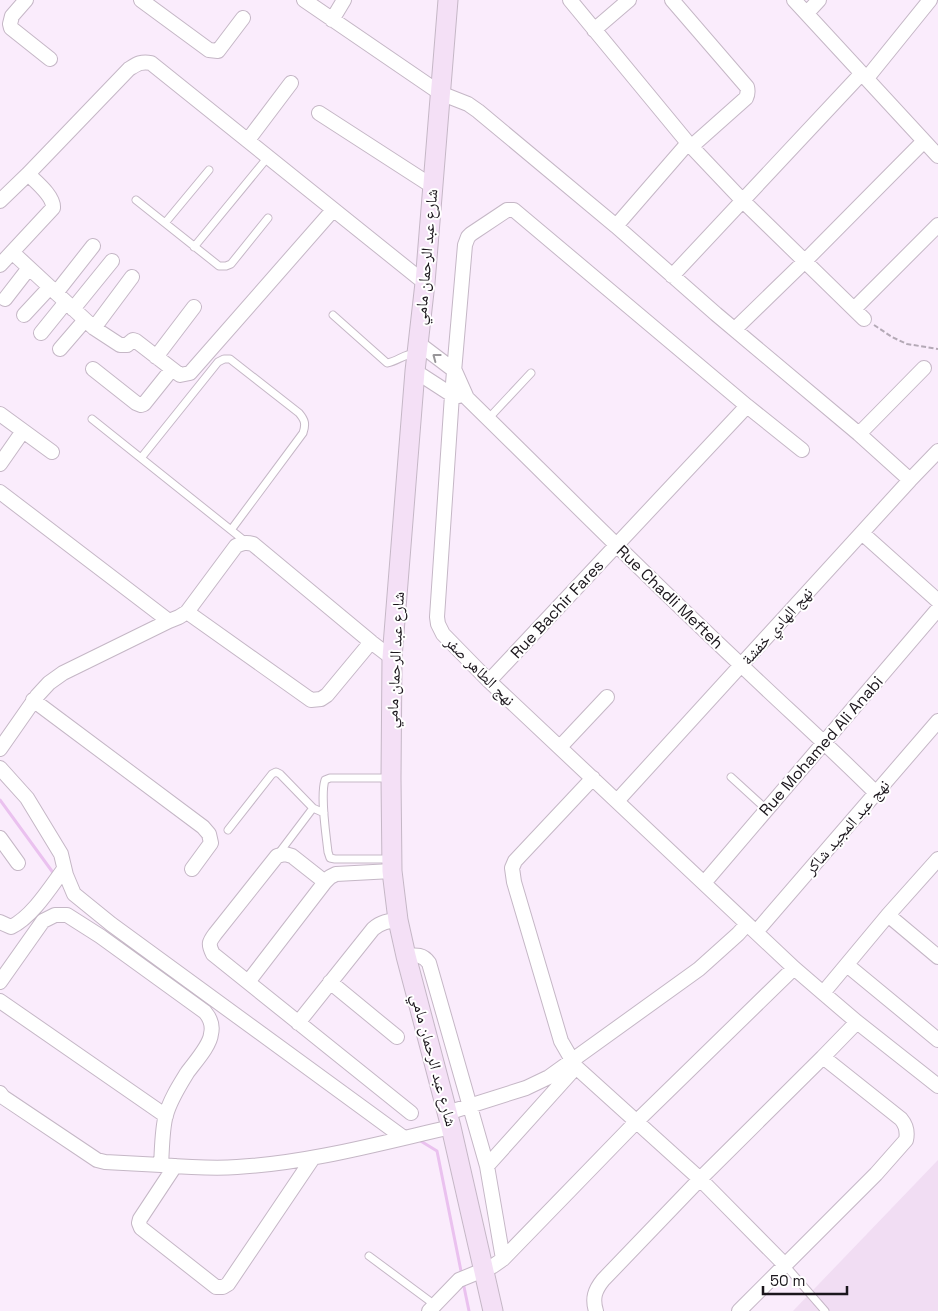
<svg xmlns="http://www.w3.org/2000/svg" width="938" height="1311" viewBox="0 0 938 1311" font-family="'Space Grotesk','Noto Naskh Arabic',sans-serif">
	<rect width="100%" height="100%" fill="#faecfc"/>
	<path fill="#f1ddf3" d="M938,1160V1311H793Z"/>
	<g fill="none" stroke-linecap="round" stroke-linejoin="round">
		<path stroke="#eac1ef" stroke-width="3" d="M0,800L54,874
			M419,1140L437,1151L462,1276
			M463,1282L469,1311"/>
		<defs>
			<path id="lane" d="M136,200L219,266H226L231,264L268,218
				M165,223L209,170
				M194,247L268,157
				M333,315L387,363C398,361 404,354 416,353
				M92,419L246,542
				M488,419L531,373
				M141,458L218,362L224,359H230L299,413C305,420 306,424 303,433L231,530
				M731,777L766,809
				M390,778H330L325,780C320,796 326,834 328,852L330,858L335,859H391
				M228,830L272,774L276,772L280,774L313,808
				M279,853L313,808L324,813
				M369,1256L435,1305
				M785,1265L825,1311"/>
			<path id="street" d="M26,0L12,16L10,24L11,28L50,59
				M141,0L209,50L218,51L243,18
				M304,0L440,93L468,104L478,111L616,226L716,314L859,434L910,480
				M570,0L688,143L743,201L864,319
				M672,0L747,87C748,91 748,94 746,98L692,146
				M794,0L938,156
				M807,13L819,0
				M332,20L344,0
				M594,30L629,0
				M867,78L930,0
				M319,113L432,186
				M248,140L291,83
				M0,201L28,174L129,69C137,64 141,61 151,63L425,283
				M616,226L688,143
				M12,252L94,328L120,345H127L133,340L136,341L180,375L190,373L333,210
				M0,265L53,208C54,196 36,182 28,174
				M672,276L862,73
				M56,293L93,246
				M5,299L29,268
				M73,309L112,261
				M854,309L938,225
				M24,315L50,287
				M94,328L132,277
				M735,329L805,261L924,141
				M41,333L66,302
				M418,343L455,371L467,398C558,487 648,578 741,665C786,708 832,749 876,793
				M60,349L85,320
				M156,357L194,307
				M93,369L136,403L141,405L144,404L172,369
				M415,371L452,395L459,396
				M0,414L52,452
				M859,434L924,368
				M802,450L747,406L514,210H507L471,234L468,237L465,245L452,395L437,617L438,624L443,634L489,681L794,968L823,993L888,915L938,859
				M0,464L23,431
				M0,492L169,621
				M862,533L938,601
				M187,612L311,700L321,699L327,695L371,642
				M489,681L747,406
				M33,700L203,827L209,834L211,843L192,869
				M560,747L607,697
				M0,749L37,696L49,683L63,673L169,621L179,617L187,612L236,546C242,543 246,542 253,544L371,642L392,658
				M0,768L27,798L61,854L66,875L74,894L111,924L404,1138
				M593,778L515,861L512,868L514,882L561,1041L576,1067L700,1179L785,1265
				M617,801L910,480L938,451
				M0,838L18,863
				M325,882L292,856L285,854L277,856L215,934C209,942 208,944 213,954L411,1113
				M704,883L938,609
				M888,915L938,957
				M0,922L11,927C32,917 50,888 64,869
				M756,932L938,721
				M406,956C416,955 423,954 429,963L487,1166L503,1259
				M847,965L938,1040
				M0,982L43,921L55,915H67L100,936L205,1012C210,1018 213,1026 211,1034C210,1046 194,1063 187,1073C179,1086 170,1100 166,1115C162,1128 162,1151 161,1165C186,1167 212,1169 237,1167C309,1163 381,1143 451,1127
				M248,982L325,882L330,877L336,874L392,871
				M330,982L397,1037
				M823,993L857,1022L938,1086
				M0,1001L166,1116
				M298,1023L373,929C381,922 388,921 398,920
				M823,1057L857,1022
				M0,1093L3,1097L97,1160L105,1162L161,1165
				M447,1113L526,1088L549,1077L699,969L738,934L747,924
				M175,1166L140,1219L139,1223L141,1228L216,1287H223L228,1284L313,1158
				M487,1166L576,1067
				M429,1311L459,1280L493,1266L503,1259L636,1122L794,968
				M596,1311C592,1298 595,1290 603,1280L700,1179L823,1057L901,1119C906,1125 908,1131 906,1140L876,1174L739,1311"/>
			<path id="secondary" d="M448,0L425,283L415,371L392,658L391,778L392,871L398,920L406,956L451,1127L493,1311"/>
		</defs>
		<use href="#lane" stroke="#c5b7c6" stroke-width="9"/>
		<use href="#street" stroke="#c5b7c6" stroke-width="16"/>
		<use href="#secondary" stroke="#c5b7c6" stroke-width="21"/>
		<path stroke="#b4a9b6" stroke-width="2" stroke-dasharray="5 2.5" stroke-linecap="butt" d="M874,325L892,337L907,344L938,349"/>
		<use href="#lane" stroke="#fff" stroke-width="7"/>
		<use href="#street" stroke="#fff" stroke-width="14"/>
		<use href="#secondary" stroke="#f4e0f6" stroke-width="19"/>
	</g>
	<defs><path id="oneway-chevron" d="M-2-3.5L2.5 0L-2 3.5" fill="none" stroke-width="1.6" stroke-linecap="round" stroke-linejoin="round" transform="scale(1.25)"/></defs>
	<use stroke="#989699" href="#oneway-chevron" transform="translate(436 357) rotate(-143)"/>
	<g text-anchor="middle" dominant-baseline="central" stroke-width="4" stroke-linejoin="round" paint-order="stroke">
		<g font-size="16" fill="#1b161c" stroke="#fff">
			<text transform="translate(426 257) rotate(-85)">شارع عبد الرحمان مامي</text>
			<text transform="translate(670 597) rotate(44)">Rue Chadli Mefteh</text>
			<text transform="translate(557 609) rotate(-47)">Rue Bachir Fares</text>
			<text transform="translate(777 626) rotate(-48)">نهج الهادي خفشة</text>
			<text transform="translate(395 660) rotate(-87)">شارع عبد الرحمان مامي</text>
			<text transform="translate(480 671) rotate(45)">نهج الطاهر صفر</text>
			<text transform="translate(821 746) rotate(-49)">Rue Mohamed Ali Anabi</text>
			<text transform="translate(847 827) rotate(-49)">نهج عبد المجيد شاكر</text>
			<text transform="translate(434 1060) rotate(75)">شارع عبد الرحمان مامي</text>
		</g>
	</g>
	<path d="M763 1286v8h84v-8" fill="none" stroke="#1b161c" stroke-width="2.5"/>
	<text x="770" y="1286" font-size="15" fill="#1b161c" stroke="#ffffff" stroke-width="4" paint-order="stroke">50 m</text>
</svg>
